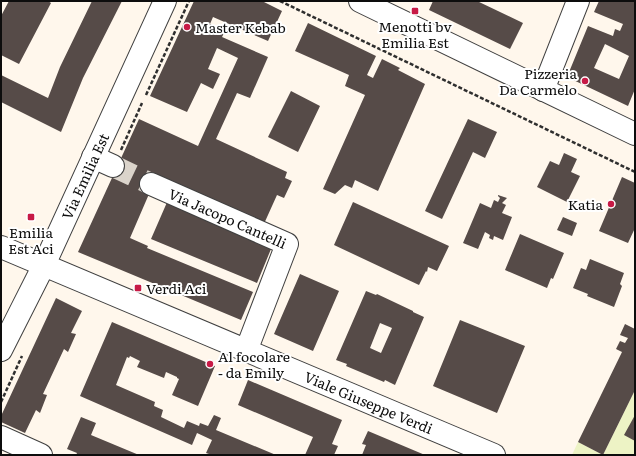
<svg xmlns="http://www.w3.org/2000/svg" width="636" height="456" viewBox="0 0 636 456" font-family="Literata,serif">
	<rect width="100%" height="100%" fill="#fff7ec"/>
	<path fill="#edf3c5" d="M635,390V455H572L578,442L603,455Z"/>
	<path fill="#564b48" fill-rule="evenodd" d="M9,1H48L51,3L19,64L1,55V16Z
		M92,1H122L83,78L61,132L1,102V75L48,98L60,67Z
		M194,1H262L282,11L268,41L213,17L210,24L225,31L222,37L268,57L250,98L237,93L216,139L287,172L285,178L292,181L284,198L277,195L263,226L149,194L130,238L148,246L147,248L253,292L241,320L78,252L139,119L198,146L238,58L217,48L208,69L220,74L213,89L201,83L187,112L150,96Z
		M433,1H477L523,23L510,49L429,10Z
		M599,1H635V89L628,106L567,77L588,26L613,36L615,29L620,31L623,24L594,12ZM605,44L629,56L619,79L594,68Z
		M308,23L376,56L367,75L373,78L382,59L400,68L398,70L425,84L378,191L355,180L352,188L345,185L335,194L323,189L365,95L345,86L349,75L295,51Z
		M291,91L320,106L298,152L268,137Z
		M468,119L497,132L485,158L473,152L442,219L425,211Z
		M564,153L577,159L571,172L580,176L567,202L537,187L550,161L559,165Z
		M622,177L635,183V228L628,243L599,231Z
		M498,195L507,198L502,203L506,205L502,213L512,217L503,240L494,236L493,240L489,238L490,235L485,232L478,249L463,243L480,203L491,208L494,200L498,202L500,198L498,196Z
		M168,200L271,249L257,283L151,239Z
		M353,202L449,246L437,271L428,267L427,272L426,271L419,285L334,245Z
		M563,217L577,223L572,236L557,230Z
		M520,234L564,253L553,279L551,278L547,288L505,270Z
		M590,259L624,273L620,284L622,286L614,307L587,296L588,294L573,288L581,268L586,270Z
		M300,274L339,291L313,351L274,334Z
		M366,291L376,295L377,294L413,311V312L424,317L395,385L385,380L384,382L346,366L347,364L336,360ZM380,323L392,328L381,353L370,348Z
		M56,298L82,311L71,333L76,334L68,352L64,349L43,394L47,395L40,413L36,410L25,433L1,422V416Z
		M460,320L525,346L497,413L433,386Z
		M112,322L215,366L198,406L172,395L179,379L177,378V377L166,372L164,378L137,367L140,361L130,356L129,358L127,357L116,385L155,402L154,406L163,410L161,417L184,428L187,421L199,426L200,423L208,426L214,415L221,418L216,430L276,455H212L206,453L212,440L197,433L192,445L80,396Z
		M625,324L635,329V390L603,455L578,442L622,352L616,349L620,341L625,343L628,338L620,335Z
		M248,380L342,420L332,444L338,446L334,455H305L313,437L238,405Z
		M635,415V441L624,435Z
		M81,417L96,423L91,435L139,455H76L77,453L67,449Z
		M368,431L425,455H362L366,445L362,444Z"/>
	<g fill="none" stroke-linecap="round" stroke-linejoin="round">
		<path stroke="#dbd4cb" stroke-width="22" stroke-dasharray="22 11" stroke-linecap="butt" d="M113,166L151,184"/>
		<defs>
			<g id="minor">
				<path d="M360,1L635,134"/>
				<path d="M543,90L578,1"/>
				<path d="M93,157L113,166"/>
				<path id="s1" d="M151,184L287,244L246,351"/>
				<path id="s2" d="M1,247L494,455"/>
				<path id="s3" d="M1,350L44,265L165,1"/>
				<path d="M1,437L41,455"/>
			</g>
		</defs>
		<use href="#minor" stroke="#404040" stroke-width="24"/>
		<path stroke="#2f2f2f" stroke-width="2.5" stroke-dasharray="4 2" stroke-linecap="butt" d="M280,1L635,172
			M146,95L189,1
			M121,150L142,103
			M1,402L22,356"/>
		<use href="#minor" stroke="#fff" stroke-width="22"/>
	</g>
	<g fill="#c71a46" stroke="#fff" stroke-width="1.5">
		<rect x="411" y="7" width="8" height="8" rx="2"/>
		<circle cx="187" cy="27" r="4"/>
		<circle cx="585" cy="81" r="4"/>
		<circle cx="611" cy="204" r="4"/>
		<rect x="27" y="213" width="8" height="8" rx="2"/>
		<rect x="134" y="284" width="8" height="8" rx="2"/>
		<circle cx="210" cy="364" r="4"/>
	</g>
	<g text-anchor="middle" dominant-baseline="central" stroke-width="4" stroke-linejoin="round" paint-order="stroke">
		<g font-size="14" fill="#0d0d0d" stroke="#fff" text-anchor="start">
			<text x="415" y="26" text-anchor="middle">Menotti bv<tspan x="415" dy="16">Emilia Est</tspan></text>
			<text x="195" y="27">Master Kebab</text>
			<text x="577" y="73" text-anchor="end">Pizzeria<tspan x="577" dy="16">Da Carmelo</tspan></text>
			<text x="603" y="204" text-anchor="end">Katia</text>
			<text x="31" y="232" text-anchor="middle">Emilia<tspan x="31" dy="16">Est Aci</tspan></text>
			<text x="146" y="288">Verdi Aci</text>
			<text x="218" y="356">Al focolare<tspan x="218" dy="16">- da Emily</tspan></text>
		</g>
		<g font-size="14" fill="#0d0d0d" stroke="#fff">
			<text stroke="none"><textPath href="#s3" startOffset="193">Via Emilia Est</textPath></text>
			<text stroke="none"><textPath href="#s1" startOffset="84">Via Jacopo Cantelli</textPath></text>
			<text stroke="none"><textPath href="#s2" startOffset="399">Viale Giuseppe Verdi</textPath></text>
		</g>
	</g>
	<rect width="636" height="456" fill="none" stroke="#0d0d0d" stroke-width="4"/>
</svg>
